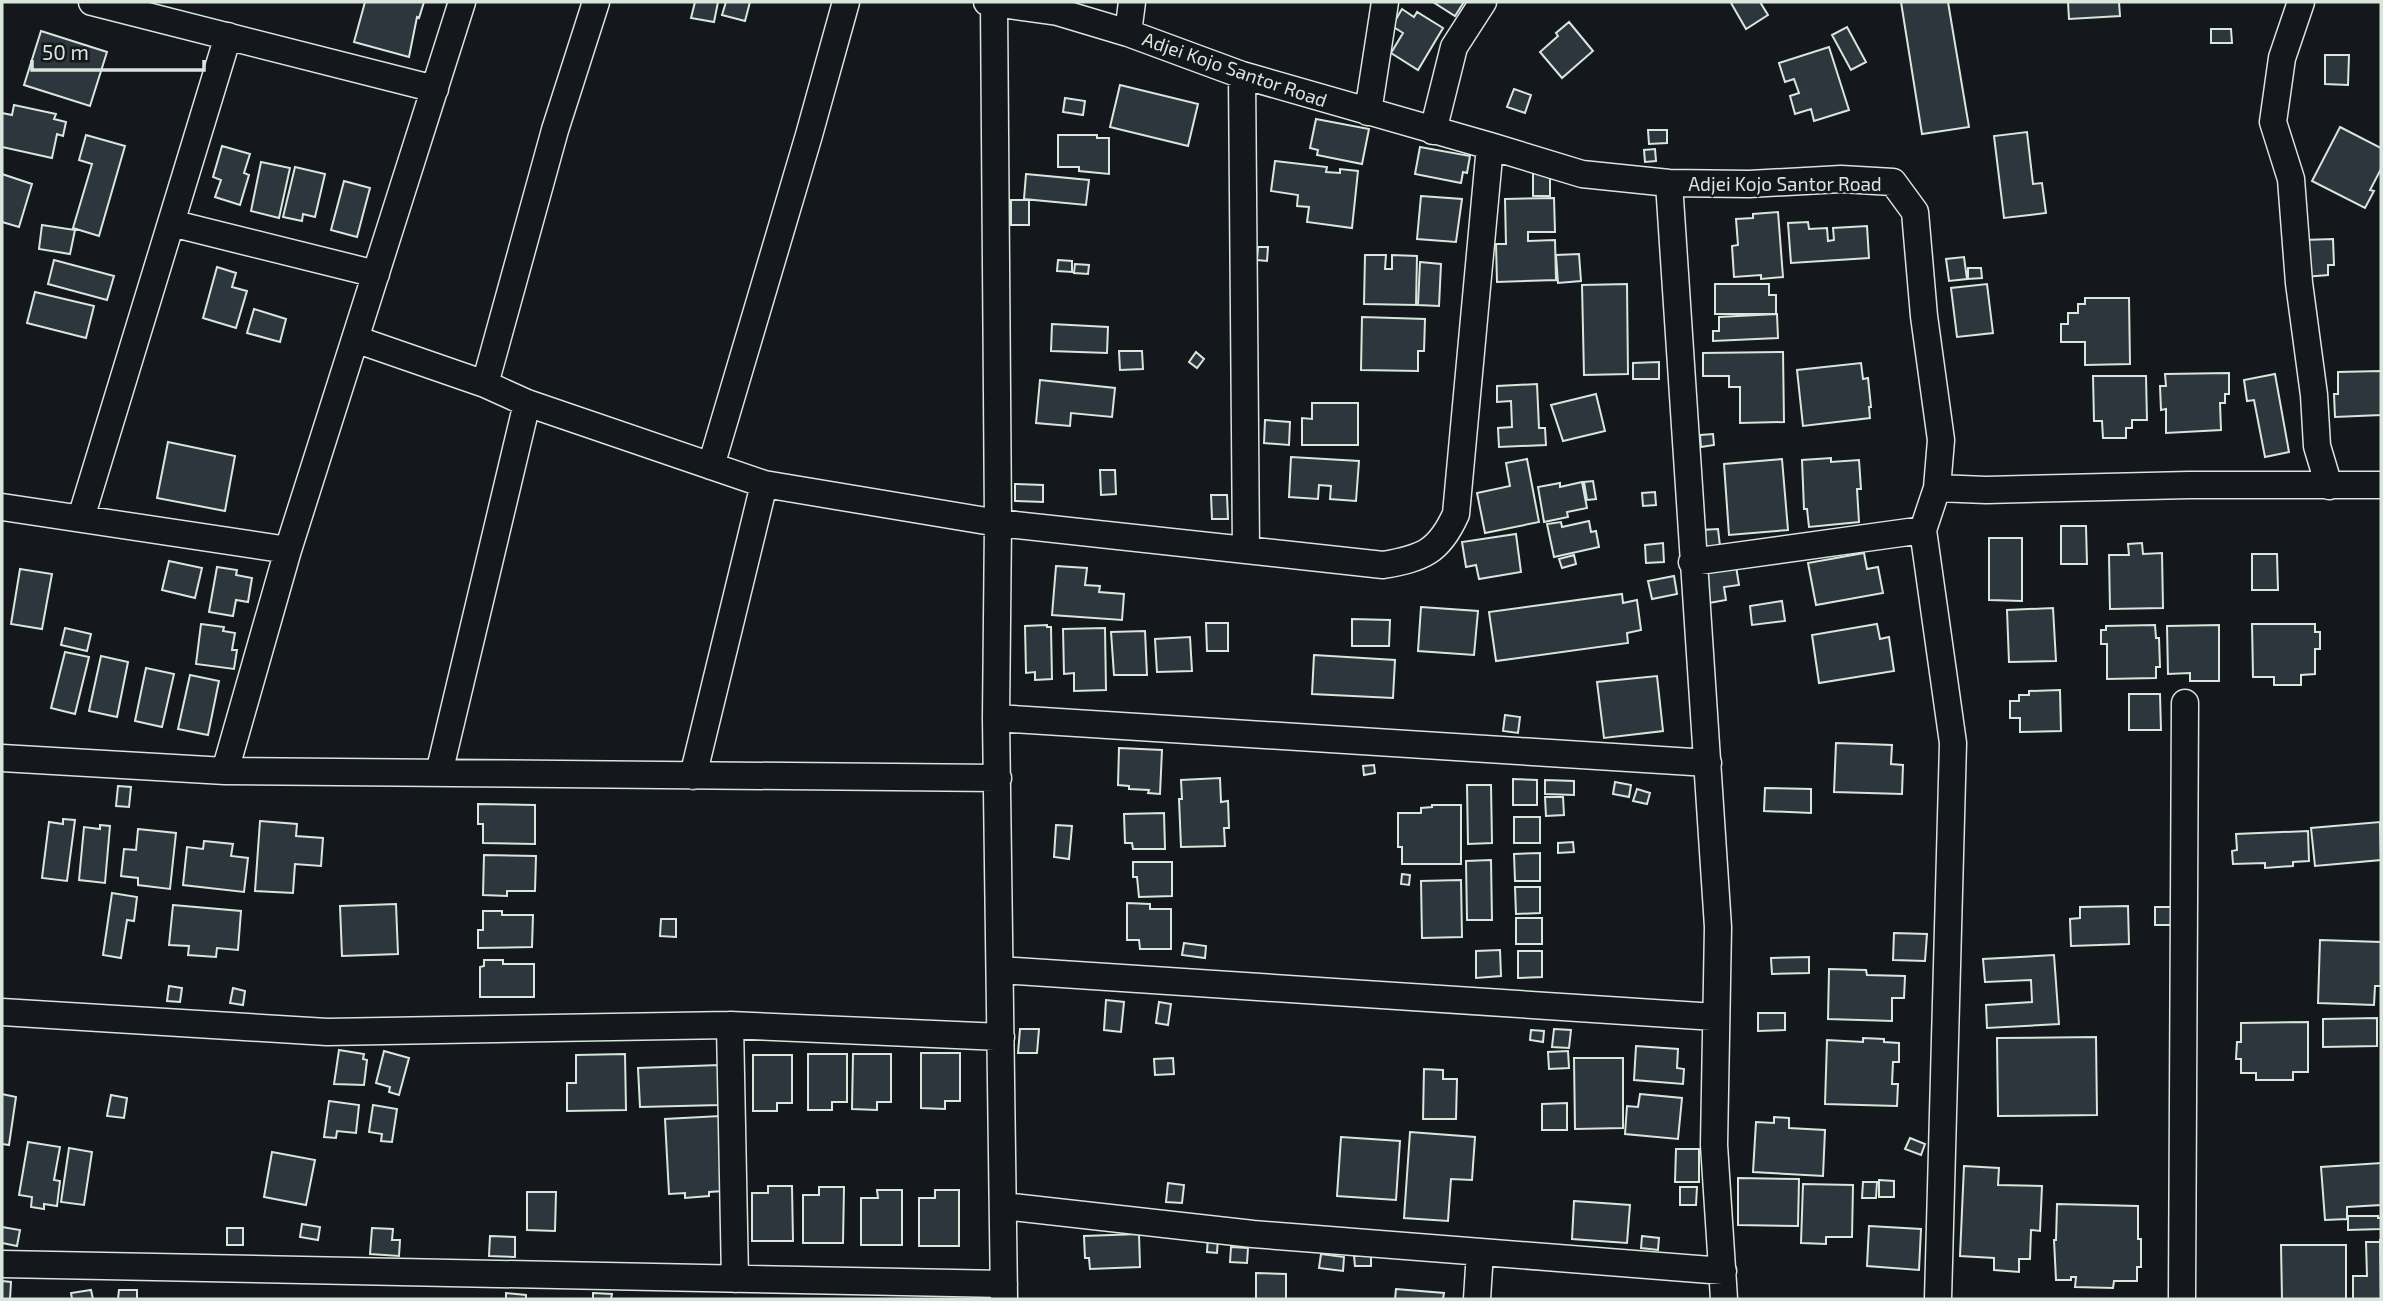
<svg xmlns="http://www.w3.org/2000/svg" width="2383" height="1301" viewBox="0 0 2383 1301" font-family="'Exo 2',sans-serif">
	<rect width="100%" height="100%" fill="#14181c"/>
	<path fill="#2c363c" stroke="#d8e6dc" stroke-width="2" d="M365,2H424L419,18L417,17L409,57L354,42Z
		M695,2H718L714,22L691,18Z
		M726,2H750L745,21L722,15Z
		M1433,2H1464L1455,16Z
		M1733,2H1760L1768,15L1746,29L1731,3Z
		M1901,2H1948L1969,127L1922,134Z
		M2068,2H2119L2120,16L2069,19Z
		M1402,9L1414,17L1417,12L1443,28L1418,70L1391,53L1403,33L1392,26Z
		M1569,22L1593,51L1562,78L1540,52L1558,36L1556,33Z
		M1847,27L1866,62L1851,70L1832,35Z
		M2211,29H2231L2232,43H2211Z
		M41,31L107,52L90,106L24,85Z
		M1829,47L1849,110L1814,121L1811,109L1795,114L1790,96L1799,93L1794,79L1785,82L1779,63Z
		M2325,55H2349L2348,85L2325,84Z
		M1120,85L1198,104L1188,146L1110,127Z
		M1514,89L1531,95L1525,113L1507,107Z
		M1065,98L1085,101L1083,115L1063,112Z
		M14,105L56,114L54,119L66,122L63,136L57,134L52,158L2,147V113L12,115Z
		M1316,119L1369,129L1362,164L1317,155L1318,150L1310,148Z
		M2340,127L2381,148V169L2370,190L2374,191L2365,208L2312,181Z
		M1648,130H1667V143L1649,144Z
		M2027,132L2033,184L2042,183L2046,213L2004,218L1994,136Z
		M86,135L125,146L99,236L73,228L92,164L79,160Z
		M1058,135H1097V138H1109V174L1079,171V167H1058Z
		M222,146L250,154L244,173L249,175L240,205L215,197L221,180L213,177Z
		M1420,147L1470,156L1467,173L1463,172L1461,183L1415,174Z
		M1655,149L1656,161L1645,162L1644,150Z
		M1275,161L1327,167L1326,172L1340,173V169L1358,171L1352,228L1307,222L1309,207L1297,206L1298,195L1271,191Z
		M261,162L290,168L279,218L251,211Z
		M295,167L325,174L315,217L303,214L302,221L283,217Z
		M1533,172L1550,173V196H1533Z
		M2,174L32,184L19,227L2,222Z
		M1026,174L1089,180L1086,205L1024,199Z
		M344,181L370,188L357,237L331,230Z
		M1421,196L1462,199L1456,242L1417,239Z
		M1554,198L1555,232H1528V241L1555,240L1556,280L1497,282L1496,244H1506L1505,199Z
		M1011,200H1029V225H1011Z
		M1778,212L1783,277L1761,279V275L1734,277L1732,246L1738,245L1736,219L1753,218V214Z
		M1808,222L1809,229L1827,228L1828,241L1834,240L1833,228L1867,226L1869,258L1791,263L1788,223Z
		M42,225L75,230L70,254L39,249Z
		M2333,239L2334,265H2328V275L2305,277L2303,240Z
		M1258,247H1268L1267,261L1257,260Z
		M1579,254L1581,281L1558,283L1556,255Z
		M1365,255H1386L1385,269H1392V255L1417,256L1416,305L1364,304Z
		M1964,257L1967,279L1949,281L1946,259Z
		M54,260L114,276L107,300L48,284Z
		M1058,260L1072,261V272L1057,271Z
		M1420,262L1441,264L1439,306L1418,305Z
		M1075,264L1089,265L1088,274L1074,273Z
		M217,267L236,273L232,287L247,291L236,328L203,318Z
		M1968,268H1981L1982,278L1968,279Z
		M1627,284L1628,374L1584,375L1582,285Z
		M1715,284H1769V295H1776V314H1715Z
		M1987,284L1993,333L1957,337L1951,288Z
		M35,292L94,306L86,338L27,323Z
		M2085,298H2129L2130,364L2085,365V342H2061V324H2068V313H2078V304H2085Z
		M254,309L286,319L280,342L247,333Z
		M1777,314L1778,338L1713,341V331H1719V317Z
		M1362,317L1425,319L1424,351H1418V371L1361,370Z
		M1052,324L1108,327L1107,353L1051,351Z
		M1119,351H1142L1143,369L1120,370Z
		M1196,352L1204,359L1197,368L1189,362Z
		M1783,352L1784,422L1740,423V387H1729V376H1703V353Z
		M1659,362V379H1633V363Z
		M1861,363L1863,379L1868,378L1871,407H1869L1870,418L1803,426L1797,370Z
		M2381,371V415L2335,417L2334,394H2338V372Z
		M2229,373V394H2225V403H2220L2221,430L2166,433V409L2161,410L2160,386H2166L2165,374Z
		M2275,374L2289,452L2265,457L2254,400L2247,401L2244,380Z
		M2093,376H2146L2147,420H2132V428H2126V438H2103L2102,421H2094Z
		M1040,380L1115,388L1112,417L1071,413L1070,426L1036,423Z
		M1537,384L1539,428H1545L1546,445L1499,447L1498,428L1512,427L1511,401L1497,402V386Z
		M1596,394L1605,431L1563,441L1551,405Z
		M1312,403H1358V445H1302V418L1312,419Z
		M1265,420L1290,422L1289,445L1264,443Z
		M1713,434L1714,445L1701,447L1700,435Z
		M168,442L235,456L225,511L157,498Z
		M1291,457L1359,461L1356,501L1330,499L1331,486L1319,485L1318,499L1289,497Z
		M1831,458V462L1859,460L1861,489H1857L1859,522L1809,527L1807,509H1804L1802,460Z
		M1527,459L1539,522L1485,533L1477,493L1510,486L1506,463Z
		M1782,459L1788,530L1729,535L1724,464Z
		M1100,470H1115L1116,494L1101,495Z
		M1593,481L1596,499L1587,500L1584,482Z
		M1582,482L1587,508L1567,512L1568,517L1544,522L1538,487L1560,483V487Z
		M1015,484L1043,485V502L1015,501Z
		M1655,492L1656,505L1643,506L1642,493Z
		M1211,495H1227L1228,519H1212Z
		M1589,521L1591,532L1596,531L1599,547L1554,557L1547,524L1561,522L1562,527Z
		M2061,526H2086L2087,564H2061Z
		M1718,529L1720,546L1702,548L1700,530Z
		M1516,534L1521,572L1479,579L1476,565L1466,567L1462,542Z
		M1989,538H2022V601L1989,600Z
		M1663,543L1664,562L1646,563L1645,545Z
		M2142,543L2143,554L2162,553L2163,608L2110,609L2109,555H2129L2128,544Z
		M1864,553L1867,569L1878,567L1883,593L1816,605L1808,563Z
		M2252,554H2277L2278,590H2252Z
		M1574,555L1576,564L1562,568L1559,559Z
		M169,561L202,568L195,598L162,590Z
		M1056,566L1087,568L1085,585L1100,586L1099,592L1124,594L1122,620L1052,615Z
		M1736,566L1739,585L1724,587L1726,600L1709,603L1708,569Z
		M217,567L237,570L236,575L252,578L248,602L236,600L233,616L209,612Z
		M20,569L52,574L42,629L11,624Z
		M1674,576L1677,594L1652,599L1648,581Z
		M1622,594L1623,603L1637,600L1641,630L1627,633L1628,643L1496,661L1489,612Z
		M1782,601L1785,621L1752,625L1750,606Z
		M1421,607L1478,611L1474,655L1418,651Z
		M2053,608L2056,661L2009,662L2007,610Z
		M1352,619L1390,620L1389,646H1352Z
		M1206,623H1228V651H1207Z
		M201,624L224,627L223,631L235,633L232,650H237L234,669L196,664Z
		M1877,624L1880,639L1889,637L1894,671L1819,683L1812,635Z
		M2252,624H2315V632H2320V649H2315V674L2301,675V685H2274V677H2253Z
		M1047,625V627H1051L1052,679L1035,680V672L1026,673L1025,626Z
		M2155,625L2156,638H2159L2160,667H2156V678L2107,679V644H2101V630H2106V626Z
		M2219,625V681H2190V673L2168,674L2167,626Z
		M65,628L91,634L87,651L61,645Z
		M1105,628L1106,690L1074,691V673L1064,674L1063,629Z
		M1145,631L1147,675H1114L1111,632Z
		M1190,637L1192,671L1157,672L1155,639Z
		M65,652L89,657L75,714L51,708Z
		M1314,655L1395,660L1393,698L1312,694Z
		M101,656L128,662L117,717L89,711Z
		M146,668L174,674L162,727L135,721Z
		M190,675L219,681L208,735L178,729Z
		M1657,676L1663,731L1604,738L1597,682Z
		M2060,690L2061,731L2020,732V718H2010V701H2019V695H2029V691Z
		M2129,694H2160L2161,730H2129Z
		M1505,715L1520,717L1518,733L1503,731Z
		M1836,743L1892,745L1891,764L1903,765L1902,794L1834,792Z
		M1119,748L1162,750L1160,794L1148,793L1149,790L1129,789V786L1118,785Z
		M1374,765L1375,773L1364,775L1363,766Z
		M1220,778L1221,802L1228,801L1229,828H1224L1225,846L1181,847L1179,799H1182L1181,780Z
		M1513,779L1537,780V805H1513Z
		M1545,780L1574,781V795L1545,794Z
		M1615,782L1631,785L1629,797L1613,794Z
		M1467,785H1491L1492,843L1468,844Z
		M118,786L131,787L129,807L116,806Z
		M1765,788L1811,789V813L1764,811Z
		M1637,789L1650,793L1647,804L1633,801Z
		M1545,797H1563L1564,815L1546,816Z
		M478,804L535,805V844L483,843V824H478Z
		M1432,805H1461V864H1402V847H1398V813H1421V808L1432,807Z
		M1164,813L1165,849H1133L1132,843H1125L1124,814Z
		M1514,817H1540V843H1514Z
		M63,819L75,820L67,881L42,878L49,822L63,824Z
		M260,821L297,824L296,836L323,838L321,866L295,864L293,893L255,891Z
		M2380,822L2381,860L2315,866L2311,828Z
		M100,825L110,826L105,883L79,880L84,827L100,829Z
		M1056,825L1072,826L1069,859L1054,857Z
		M138,829L176,833L170,889L138,885V878L121,876L124,849L136,850Z
		M2308,831L2309,861L2293,862V866L2265,868V863L2233,864L2232,851L2237,850L2236,834Z
		M204,841L233,844L231,856L248,858L244,892L183,885L187,847L203,849Z
		M1573,842L1574,852L1558,853V843Z
		M1540,853V881H1515L1514,854Z
		M484,855L536,856L535,891H507V896L483,895Z
		M1491,860L1492,920H1467L1466,861Z
		M1133,862H1172V896L1139,897L1137,877H1133Z
		M1402,874L1410,875L1409,885L1401,884Z
		M1461,880L1462,937L1422,938L1421,881Z
		M1515,887H1540V913L1516,914Z
		M112,893L137,897L134,921L127,920L121,958L103,955Z
		M1127,903L1150,904V909H1171V949H1140L1139,940H1127Z
		M396,904L398,954L342,956L340,906Z
		M173,905L241,911L238,950L217,948L216,957L188,955L189,946L169,945Z
		M2128,906L2129,944L2071,946L2070,919L2080,918V907Z
		M2155,907H2173L2174,925H2155Z
		M483,911H502V915H533L532,947L478,948V930H483Z
		M1516,918H1542V944H1516Z
		M661,919H676V937L660,936Z
		M1894,933L1927,934L1925,961L1893,960Z
		M2320,940L2381,942V986H2375L2374,1005L2318,1003Z
		M1184,943L1206,946L1205,958L1182,955Z
		M1500,950L1501,976L1476,978V951Z
		M1518,951H1542V977L1518,978Z
		M2054,955L2059,1024L1987,1028L1986,1005L2032,1002L2031,980L1985,982L1983,959Z
		M1809,957V973L1772,974L1771,958Z
		M484,960H503V964H534V997H480V967L484,966Z
		M1829,969L1866,970L1867,975L1905,976L1904,998H1892V1021L1828,1019Z
		M169,986L182,988L180,1002L167,1001Z
		M233,988L245,991L243,1005L230,1003Z
		M1106,1000L1124,1002L1121,1032L1104,1030Z
		M1159,1002L1171,1004L1168,1025L1156,1023Z
		M1758,1013H1785V1030L1758,1031Z
		M2377,1018V1046L2323,1047V1019Z
		M2308,1022V1072H2293V1080H2256V1073H2241V1059H2236L2237,1042H2241V1023Z
		M1020,1029H1039L1037,1053H1018Z
		M1554,1029L1571,1030L1569,1048L1552,1047Z
		M1531,1030L1544,1031L1543,1042L1530,1040Z
		M2096,1037L2097,1115L1998,1116L1997,1038Z
		M1863,1038L1884,1039V1042L1899,1043V1062H1893L1892,1084H1898L1897,1106L1825,1104L1827,1040L1863,1042Z
		M1636,1046L1678,1049L1677,1068L1684,1069L1683,1084L1634,1080Z
		M339,1050L364,1054L363,1059L367,1060L364,1085L334,1084Z
		M384,1051L409,1058L399,1095L389,1092L390,1087L376,1083Z
		M1568,1051L1569,1068L1549,1069L1548,1052Z
		M921,1053H960V1101H945V1109L921,1108Z
		M625,1054L626,1110L567,1111V1083H576V1055Z
		M808,1054H847V1102H832V1110H808Z
		M853,1054H891V1102H877V1110L852,1109Z
		M753,1055H792V1103H777V1111H753Z
		M1173,1058L1174,1074L1155,1075L1154,1059Z
		M1574,1058H1623V1128L1575,1129Z
		M719,1065L720,1105L640,1107L638,1068Z
		M1424,1069L1443,1070V1079H1457L1456,1119H1423Z
		M2,1094L16,1097L9,1145L2,1144Z
		M1640,1094L1682,1098L1678,1139L1625,1134L1627,1106L1638,1107Z
		M111,1095L127,1098L124,1118L107,1116Z
		M329,1101L359,1105L356,1133L337,1131L336,1138L324,1137Z
		M1567,1103V1130H1542V1104Z
		M373,1105L397,1109L392,1142L381,1141L382,1134L369,1132Z
		M720,1116L724,1191L709,1192V1196L685,1198V1193L669,1194L665,1119Z
		M1774,1117L1789,1118V1128L1825,1130L1823,1176L1753,1172L1756,1122L1774,1123Z
		M1410,1132L1475,1137L1472,1180L1451,1179L1448,1221L1404,1218Z
		M1341,1137L1400,1141L1396,1200L1337,1196Z
		M1910,1138L1925,1144L1921,1155L1905,1149Z
		M28,1142L60,1147L54,1180L60,1181L57,1206L44,1204V1209L31,1207L32,1197L19,1195Z
		M69,1148L92,1152L84,1205L61,1202Z
		M1676,1149H1699V1182H1675Z
		M272,1152L315,1160L306,1205L264,1197Z
		M2381,1163V1205L2347,1207V1219L2325,1220L2321,1167Z
		M1964,1166L1999,1168L1998,1185L2042,1186L2040,1231L2031,1230L2030,1259H2019V1272L1994,1270V1258L1960,1256Z
		M1738,1178L1799,1179L1798,1226L1738,1225Z
		M1879,1180L1894,1181V1197H1879Z
		M1863,1182H1877L1876,1198H1862Z
		M1168,1183L1184,1185L1182,1203L1166,1202Z
		M1803,1184L1853,1185L1852,1237H1826V1244L1801,1243Z
		M768,1186H792L793,1241H752V1193H768Z
		M819,1187H844L843,1243H803V1195H819Z
		M1680,1187H1697L1696,1205H1680Z
		M877,1190H902V1245H861V1198H878Z
		M935,1190H959V1246H919V1198H935Z
		M527,1192H556L555,1231L527,1230Z
		M1574,1201L1630,1205L1627,1243L1572,1239Z
		M2057,1204L2138,1206V1239H2141V1267H2137V1281H2114L2113,1288L2075,1287L2076,1277H2071V1280H2056L2054,1240H2056Z
		M2348,1216H2378V1218H2381V1229L2348,1230Z
		M302,1224L320,1227L318,1240L300,1237Z
		M1869,1226L1921,1229L1919,1270L1867,1266Z
		M2,1227L20,1230L17,1246L2,1243Z
		M227,1228H243V1245H227Z
		M372,1228L393,1229L392,1240H400L399,1256L370,1254Z
		M1139,1234L1140,1267L1090,1269L1089,1258H1085L1084,1236Z
		M490,1236L515,1237V1257L489,1256Z
		M1642,1236L1659,1238L1658,1250L1641,1248Z
		M1208,1237L1218,1238L1217,1253L1207,1252Z
		M2380,1239L2381,1299H2353V1276H2367L2366,1242H2380Z
		M2281,1245H2346V1299H2282Z
		M1231,1247L1248,1248L1247,1263L1230,1262Z
		M1321,1254L1344,1257L1343,1271L1319,1268Z
		M1354,1256H1371V1266H1355Z
		M1256,1273L1286,1274V1299H1256Z
		M2,1281L11,1282L10,1299H2Z
		M1396,1289L1444,1293L1443,1299H1395Z
		M91,1290L93,1299H72L71,1293Z
		M119,1290H137V1299H118Z
		M506,1293L526,1295V1299H506Z
		M593,1293L612,1294L611,1299H593Z"/>
	<g fill="none" stroke-linecap="round" stroke-linejoin="round">
		<defs>
			<path id="minor" d="M92,2L435,89
				M987,2L1058,12L1128,33L1242,75L1490,146L1582,174L1669,183L1749,184L1841,179L1893,182L1915,212L1924,316L1941,440L1937,488L1923,530L1953,743L1938,1299
				M2301,2L2282,58L2273,122L2291,179L2299,283L2314,395L2317,446L2329,486
				M994,4L998,523L996,718L1004,1299
				M1128,33L1132,2
				M1242,75L1246,550
				M1368,112L1385,2
				M1433,131L1454,47L1483,2
				M1669,183L1718,927L1714,1145L1724,1299
				M171,223L376,274
				M355,339L485,384L527,403L764,484L998,523L1383,565C1423,558 1439,552 1456,514L1490,146
				M485,384L555,130L596,2
				M711,466L809,135L846,2
				M1937,488L1986,490L2189,485H2381
				M2,507L288,550L225,771L2,758
				M81,518L228,36
				M288,550L462,2
				M1692,562L1923,530
				M996,718L1708,763
				M225,771L998,778
				M439,773L527,403
				M693,776L764,484
				M1000,970L1715,1017
				M2,1012L327,1032L730,1025L1001,1037
				M730,1025L735,1279
				M1004,1206L1253,1234L1723,1271
				M2,1264L1004,1284
				M1477,1299L1480,1252
				M2182,1299L2185,703"/>
		</defs>
		<use href="#minor" stroke="#d8e6dc" stroke-width="29"/>
		<use href="#minor" stroke="#14181c" stroke-width="26"/>
	</g>
	<g text-anchor="middle" dominant-baseline="central" stroke-width="5" stroke-linejoin="round" paint-order="stroke">
		<g font-size="19" fill="#d8e6dc" stroke="#14181c">
			<text transform="translate(1235 69) rotate(19)">Adjei Kojo Santor Road</text>
			<text x="1785" y="183">Adjei Kojo Santor Road</text>
		</g>
	</g>
	<rect width="2383" height="1301" fill="none" stroke="#d8e6dc" stroke-width="7"/>
	<path d="M32 60v10h172v-10" fill="none" stroke="#d8e6dc" stroke-width="3.5"/>
	<text x="42" y="60" font-size="21" fill="#d8e6dc" stroke="#14181c" stroke-width="5" paint-order="stroke">50 m</text>
</svg>
